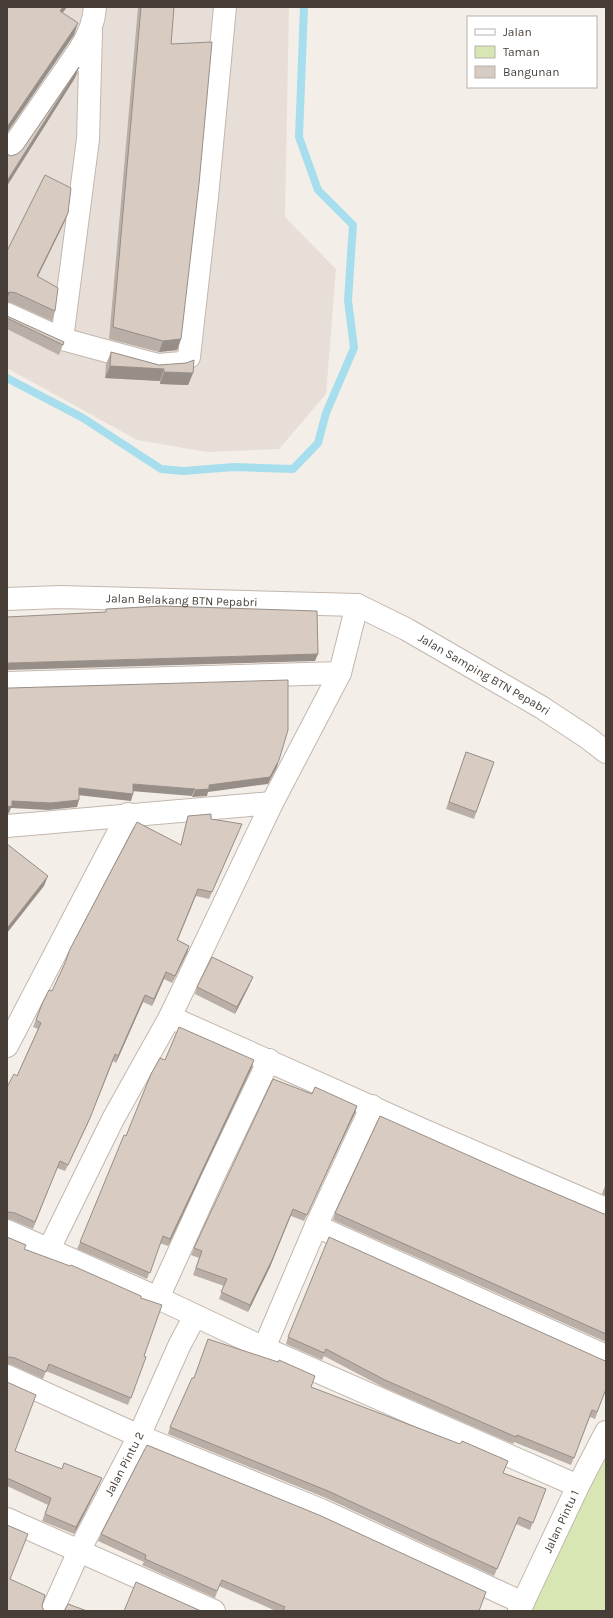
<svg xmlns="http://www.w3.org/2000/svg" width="613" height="1618" viewBox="0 0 613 1618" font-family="Karla,sans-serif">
	<rect width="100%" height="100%" fill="#f4eee8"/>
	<path fill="#e7dfd7" d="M7,7H289L285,217L336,269L326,394L279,449L207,452L137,440L7,368Z"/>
	<path fill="#d8e6b3" d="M606,1424V1611H516Z"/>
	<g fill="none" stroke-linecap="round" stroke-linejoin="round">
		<path stroke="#a7deee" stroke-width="8" d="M7,378L83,418L161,469L183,471L234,467L293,469L318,443L326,413L354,348L348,300L353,225L318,190L299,137L304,7"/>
		<defs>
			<g id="minor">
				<path d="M7,155L80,49C89,35 94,23 95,7"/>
				<path d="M7,314L62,339L158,365L181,363L189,357L207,197L225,7"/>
				<path d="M62,339L88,139L91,31"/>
				<path id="s1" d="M7,599L60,597L357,605L406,629L541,707L588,738L606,752"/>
				<path d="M7,683L340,673"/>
				<path d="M272,803L340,673L357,605"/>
				<path d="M7,826L272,803L170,1017L113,1119L49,1249"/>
				<path d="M170,1017L423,1130L606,1209"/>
				<path d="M7,1046L128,814"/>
				<path d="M372,1106L316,1226L606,1356"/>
				<path d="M7,1231L158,1298L264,1348L578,1486"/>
				<path d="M158,1298L212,1179L269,1060"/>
				<path d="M264,1348L316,1226"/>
				<path d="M7,1376L139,1436L321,1510L523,1603"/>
				<path d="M7,1519L214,1611"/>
				<path id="s2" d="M52,1611L79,1551L139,1436L180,1344L195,1316"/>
				<path id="s3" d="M519,1611L578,1486L606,1432"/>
			</g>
		</defs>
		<use href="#minor" stroke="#c2b7ae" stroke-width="24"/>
		<use href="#minor" stroke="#fff" stroke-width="22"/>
	</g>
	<path fill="#baafa6" d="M138,7H174L171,44L181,339L177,350L159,352L109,339Z
		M68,213L64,223L38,276L55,311L52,321L12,303L7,302V251Z
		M7,316L64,342L59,355L7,329Z
		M111,352L159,365L193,373L188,385L160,384V381L105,378L106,364Z
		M466,752L494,762L474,819L446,809Z
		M188,816L211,819L239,831L209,899L196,896L178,940L189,946L187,953L172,983L164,979L152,1006L143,1002L116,1063L113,1061L87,1125L65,1171L57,1168L33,1229L12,1220L7,1219V1087L17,1076L38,1029L33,1027L42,1004L52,991L181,844L186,823Z
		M250,984L235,1014L195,994L197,987Z
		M165,1060L252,1067L168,1246L160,1243L147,1279L77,1249L126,1136Z
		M312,1094L357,1106L355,1113L304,1221L291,1216L270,1267L248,1312L219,1299L224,1286L193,1275L199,1258L191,1255L194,1248Z
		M519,1178L604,1214H606V1342L333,1220L335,1213Z
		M606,1183V1196L602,1194Z
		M7,1237L24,1249L141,1298L144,1356L146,1357L128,1405L46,1371L43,1379L12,1365L7,1364Z
		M288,1337L606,1389L595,1419L590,1417L571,1465L514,1442L513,1444L383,1387L324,1356L322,1360L286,1344Z
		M194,1378L311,1387L503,1473L546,1489L530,1530L516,1524L494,1576L326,1498L168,1434L170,1427Z
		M7,1382L15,1452L99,1485L74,1534L42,1521L48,1505L7,1486Z
		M101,1534L479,1611H276L219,1586L215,1598L142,1565L144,1562L98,1541Z"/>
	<path fill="#978e87" d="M63,7H67L55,23L60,11Z
		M78,23L74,35L7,133V127Z
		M79,67L75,78L7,186V181Z
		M68,213L64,223L33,286L37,276Z
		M10,292L7,299V293Z
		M181,339L177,350L159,352L163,341Z
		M110,366L164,369L160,381L105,378Z
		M164,372L193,373L188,385L160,384Z
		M318,654L315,661L7,670V664L9,663Z
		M279,760L277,767L268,784L208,792L207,796L192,797L195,790Z
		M133,784L195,789L192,796L131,791Z
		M79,788L133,794L131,801L77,795Z
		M79,800L77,807L48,810L11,808L9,813L7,814V807L12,801Z
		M48,876L44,886L7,933L8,927Z
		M189,946L187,953L172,983L175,976Z
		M166,972L164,979L152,1006L154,999Z
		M253,977L250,984L235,1014L237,1007Z
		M145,995L143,1002L116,1063L118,1056Z
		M254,1060L252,1067L168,1246L170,1239Z
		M113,1061L87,1125L65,1171L68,1165Z
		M357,1106L355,1113L304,1221L307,1215Z
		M293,1209L270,1267L248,1312L250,1305Z
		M102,1478L99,1485L74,1534L76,1527Z"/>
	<path fill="#d8cbc1" stroke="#978e87" d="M7,7H63L60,11L78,23L7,127Z
		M141,7H174L171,44L212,42L199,184L181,339L163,341L113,327Z
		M79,67L7,181V154L11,156L17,154L22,150Z
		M45,175L71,188L68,213L37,276L58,288L55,311L16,293L10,292L7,293V251Z
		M7,316L64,342L63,345L7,318Z
		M111,352L159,365L186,363L194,360L193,373L164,372V369L110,366Z
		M162,606L317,611L318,654L9,663L7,664V617L106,612V609Z
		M288,680V730L279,760L270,777L209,785V789L195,790V789L133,784V794L79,788V800L51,803L12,801V806L7,807V688H10Z
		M466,752L494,762L476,812L449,802Z
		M211,814V819L242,824L212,892L198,889L177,940L189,946L175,976L166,972L154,999L145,995L118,1056L115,1054L90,1118L68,1165L60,1161L35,1222L15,1213L9,1212H7V1087L14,1074L17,1076L41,1023L36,1020L42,1004L49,990L52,991L65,963L70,949L137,822L181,845L188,816Z
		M7,844L48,876L8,927H7Z
		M212,957L253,977L237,1007L197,987Z
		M179,1027L254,1060L170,1239L163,1236L150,1273L80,1242L124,1135L126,1136L151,1074L160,1058L165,1060Z
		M273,1079L312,1094L315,1087L357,1106L307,1215L293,1209L272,1260L250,1305L221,1292L227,1279L196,1268L202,1251L194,1248Z
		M380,1116L519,1178L604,1214H606V1334L335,1213Z
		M7,1237L26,1245L24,1249L70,1266L71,1265L141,1296V1298L162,1305L144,1356L146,1357L131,1398L49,1364L46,1372L15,1358L9,1357H7Z
		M329,1237L603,1360L606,1361V1389L597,1412L592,1410L574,1458L517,1435L516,1437L385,1380L326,1349L324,1353L288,1337Z
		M208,1339L278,1362L279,1360L315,1376L311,1387L460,1444L462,1441L508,1461L503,1473L546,1489L533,1523L519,1517L497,1569L328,1491L170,1427L192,1378H194Z
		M7,1382L36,1395L15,1451L62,1469L64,1463L102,1478L76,1527L45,1514L51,1498L7,1478Z
		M147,1445L319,1515L486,1592L479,1611H283L285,1607L222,1580L217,1591L145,1559L146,1555L101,1534Z
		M7,1525L28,1534L10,1579L45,1595L42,1606L44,1611H7Z
		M136,1582L201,1611H124Z
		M68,1604L87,1611H64Z"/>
	<g text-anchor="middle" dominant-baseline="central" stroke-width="4" stroke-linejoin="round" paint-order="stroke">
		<g font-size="12" fill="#473e37" stroke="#fff">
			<text stroke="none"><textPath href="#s1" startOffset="175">Jalan Belakang BTN Pepabri</textPath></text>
			<text stroke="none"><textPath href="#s1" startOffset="495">Jalan Samping BTN Pepabri</textPath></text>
			<text stroke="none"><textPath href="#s2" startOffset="164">Jalan Pintu 2</textPath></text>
			<text stroke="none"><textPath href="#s3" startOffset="99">Jalan Pintu 1</textPath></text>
		</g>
	</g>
	<rect width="613" height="1618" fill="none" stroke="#473e37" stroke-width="16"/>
	<rect x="467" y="16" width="130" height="72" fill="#ffffff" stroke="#b5b2af"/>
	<rect x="475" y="29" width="20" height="6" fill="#ffffff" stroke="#b5b2af"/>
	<text x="503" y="36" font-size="12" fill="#473e37">Jalan</text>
	<rect x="475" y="46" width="20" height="12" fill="#d8e6b3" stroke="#b5b2af"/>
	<text x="503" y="56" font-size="12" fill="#473e37">Taman</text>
	<rect x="475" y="66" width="20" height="12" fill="#d8cbc1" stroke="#b5b2af"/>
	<text x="503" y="76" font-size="12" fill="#473e37">Bangunan</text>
</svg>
